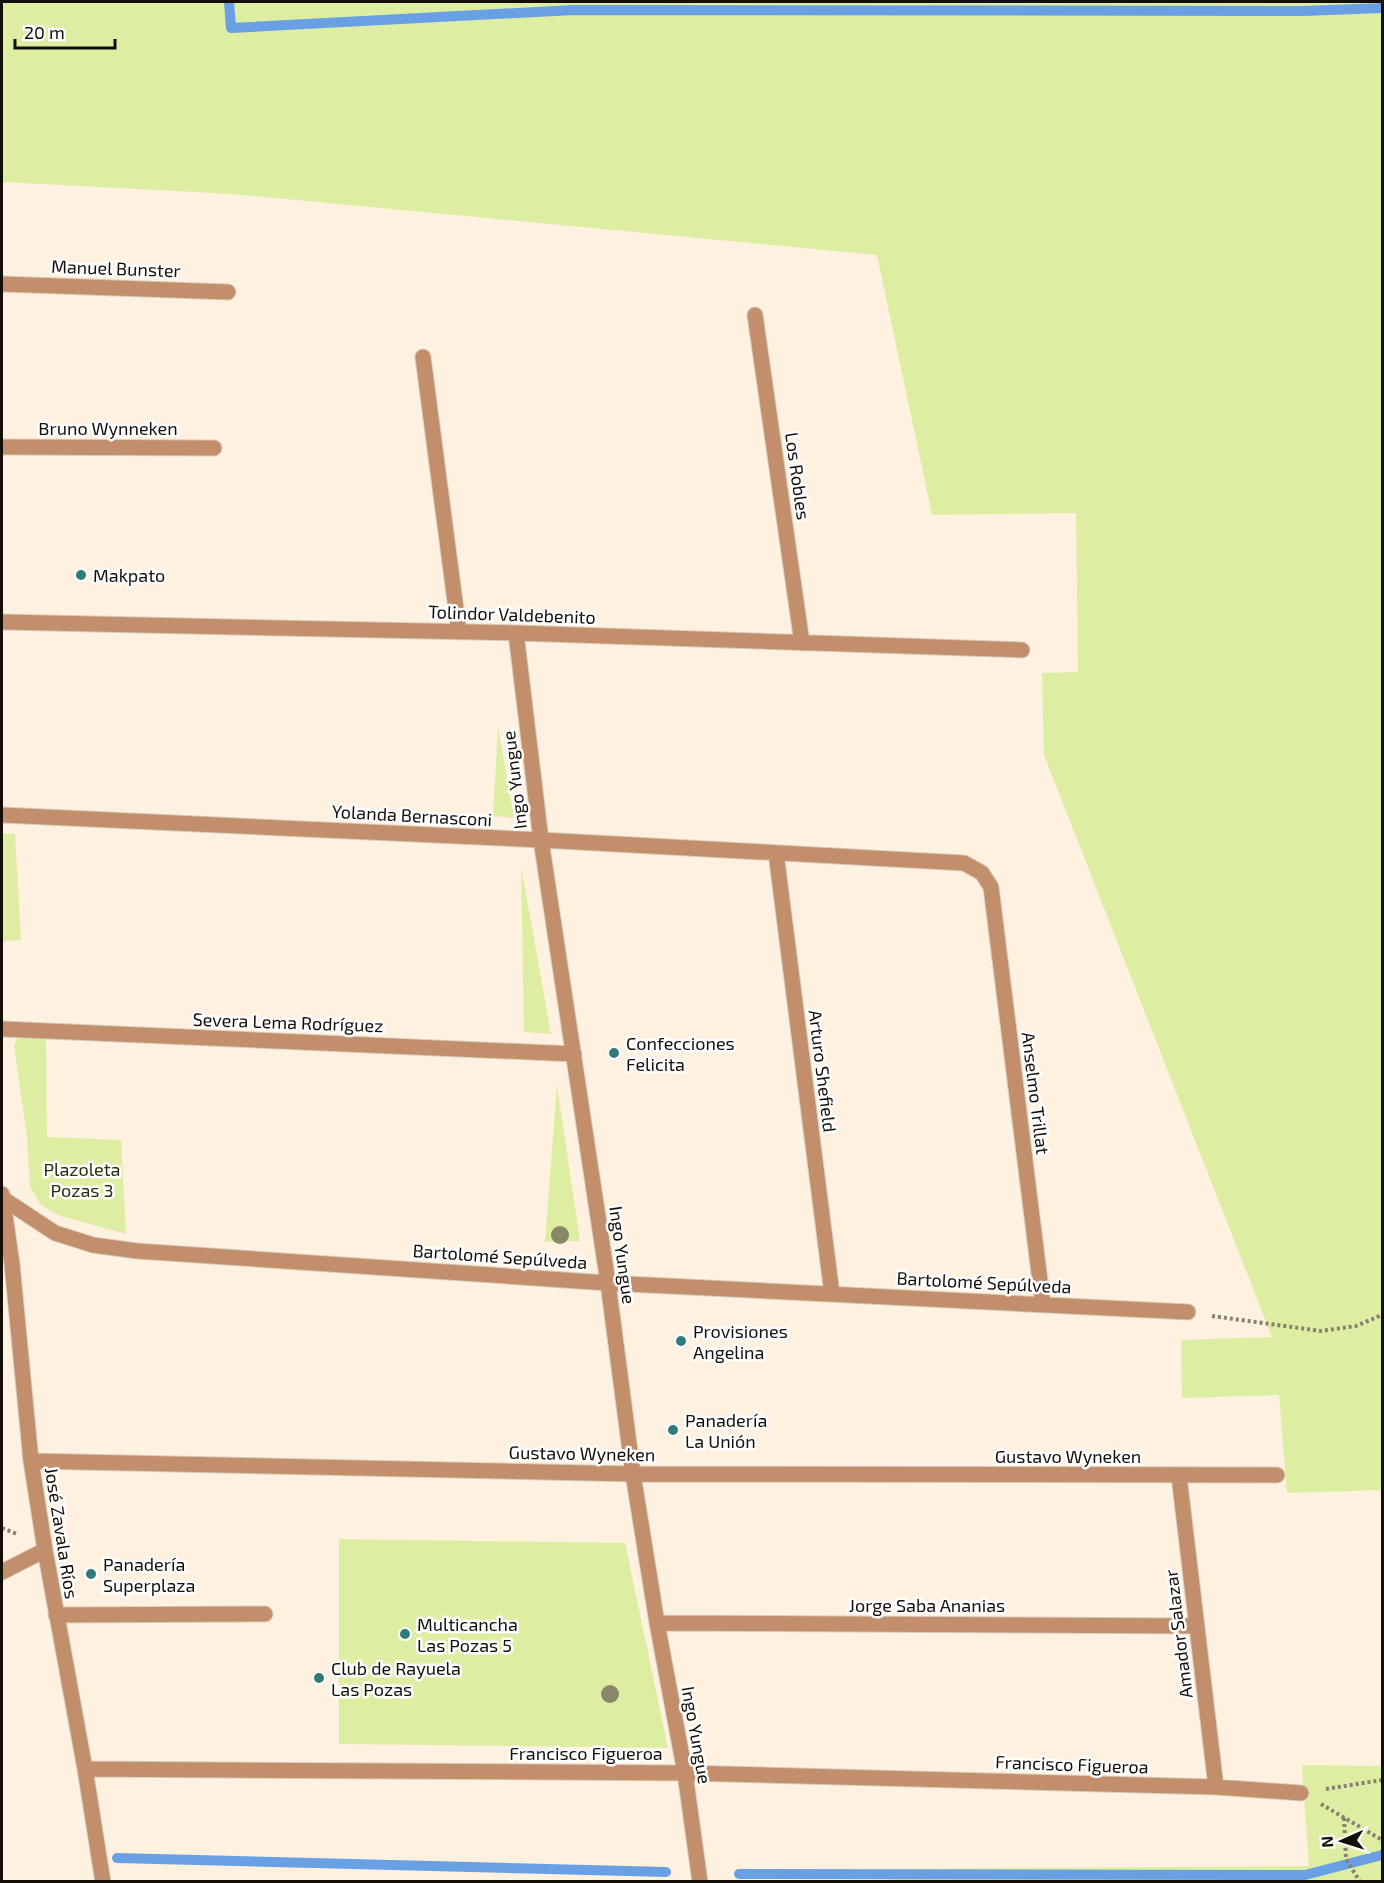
<svg xmlns="http://www.w3.org/2000/svg" width="1384" height="1883" viewBox="0 0 1384 1883" font-family="'Exo 2',sans-serif">
	<rect width="100%" height="100%" fill="#fef1e0"/>
	<path fill="#ddeea3" d="M2,2H1382V1490L1287,1493L1279,1395L1182,1398L1181,1340L1272,1337L1044,755L1042,673L1078,672L1076,513L932,515L877,255L233,194L2,182Z
		M498,727L514,818L493,816Z
		M2,834H15L21,940L2,941Z
		M521,866L551,1034L524,1032Z
		M19,1037L46,1038L47,1137L121,1140L126,1234L60,1216L41,1205L30,1187L27,1136L14,1045Z
		M557,1085L580,1241L545,1242Z
		M339,1539L625,1543L668,1748L339,1744Z
		M1302,1765L1382,1766V1881L889,1882L887,1869L1309,1866Z"/>
	<g fill="none" stroke-linecap="round" stroke-linejoin="round">
		<path stroke="#69a0e3" stroke-width="10" d="M229,2L231,28L574,10L1304,11L1382,8
			M117,1858L666,1872
			M739,1874L1305,1875L1382,1855"/>
		<defs>
			<path id="street" d="M2,284L228,292
				M755,315L802,643
				M423,357L459,632
				M2,447L214,448
				M2,622L516,633L1022,650
				M516,633L541,840L608,1283L633,1474L657,1623L685,1773L700,1882
				M2,815L541,840L964,863L982,873L991,887L1043,1305
				M776,853L832,1294
				M2,1029L574,1054
				M2,1194L12,1264L31,1461L45,1550L85,1769L103,1882
				M2,1198L55,1233L93,1245L137,1251L608,1283L1188,1312
				M31,1461L633,1474L1277,1475
				M1179,1476L1216,1787
				M2,1572L45,1550
				M56,1615L265,1614
				M657,1623L1196,1626
				M85,1769L685,1773L1216,1787L1301,1793"/>
		</defs>
		<use href="#street" stroke="#d8cdbd" stroke-width="17"/>
		<path stroke="#887f73" stroke-width="4" stroke-dasharray="3 3" stroke-linecap="butt" d="M1212,1316L1321,1331L1356,1326L1382,1315
			M2,1528L17,1534
			M1326,1789L1382,1780
			M1321,1804L1382,1840
			M1344,1818L1346,1859L1360,1882"/>
		<use href="#street" stroke="#c28e6b" stroke-width="15"/>
	</g>
	<g fill="#89876a">
		<circle cx="560" cy="1235" r="9"/>
		<circle cx="610" cy="1694" r="9"/>
	</g>
	<g fill="#307a7a" stroke="#fff" stroke-width="2">
		<circle cx="81" cy="575" r="6"/>
		<circle cx="614" cy="1053" r="6"/>
		<circle cx="681" cy="1341" r="6"/>
		<circle cx="673" cy="1430" r="6"/>
		<circle cx="91" cy="1574" r="6"/>
		<circle cx="405" cy="1634" r="6"/>
		<circle cx="319" cy="1678" r="6"/>
	</g>
	<g text-anchor="middle" dominant-baseline="central" stroke-width="5" stroke-linejoin="round" paint-order="stroke">
		<g font-size="18" fill="#130e07" stroke="#fff">
			<text transform="translate(116 268) rotate(2)">Manuel Bunster</text>
			<text x="108" y="428">Bruno Wynneken</text>
			<text transform="translate(798 476) rotate(82)">Los Robles</text>
			<text transform="translate(512 614) rotate(2)">Tolindor Valdebenito</text>
			<text transform="translate(514 780) rotate(-97)">Ingo Yungue</text>
			<text transform="translate(412 815) rotate(3)">Yolanda Bernasconi</text>
			<text transform="translate(288 1022) rotate(2)">Severa Lema Rodríguez</text>
			<text transform="translate(823 1071) rotate(83)">Arturo Shefield</text>
			<text transform="translate(1036 1093) rotate(83)">Anselmo Trillat</text>
			<text transform="translate(623 1255) rotate(82)">Ingo Yungue</text>
			<text transform="translate(500 1256) rotate(4)">Bartolomé Sepúlveda</text>
			<text transform="translate(984 1282) rotate(3)">Bartolomé Sepúlveda</text>
			<text transform="translate(582 1453) rotate(1)">Gustavo Wyneken</text>
			<text x="1068" y="1456">Gustavo Wyneken</text>
			<text transform="translate(62 1533) rotate(81)">José Zavala Ríos</text>
			<text x="927" y="1605">Jorge Saba Ananias</text>
			<text transform="translate(1178 1634) rotate(-97)">Amador Salazar</text>
			<text transform="translate(697 1735) rotate(80)">Ingo Yungue</text>
			<text x="586" y="1753">Francisco Figueroa</text>
			<text transform="translate(1072 1764) rotate(2)">Francisco Figueroa</text>
		</g>
		<g font-size="18" fill="#130e07" stroke="#fff" text-anchor="start">
			<text x="93" y="575">Makpato</text>
			<text x="626" y="1043">Confecciones<tspan x="626" dy="21">Felicita</tspan></text>
			<text x="693" y="1331">Provisiones<tspan x="693" dy="21">Angelina</tspan></text>
			<text x="685" y="1420">Panadería<tspan x="685" dy="21">La Unión</tspan></text>
			<text x="103" y="1564">Panadería<tspan x="103" dy="21">Superplaza</tspan></text>
			<text x="417" y="1624">Multicancha<tspan x="417" dy="21">Las Pozas 5</tspan></text>
			<text x="331" y="1668">Club de Rayuela<tspan x="331" dy="21">Las Pozas</tspan></text>
		</g>
		<g font-size="18" fill="#29300a" stroke="#fff">
			<text x="82" y="1169">Plazoleta<tspan x="82" dy="21">Pozas 3</tspan></text>
		</g>
	</g>
	<rect width="1384" height="1883" fill="none" stroke="#130e07" stroke-width="6"/>
	<g transform="translate(1342 1841) rotate(267)" stroke="#ffffff" stroke-width="4.5" paint-order="stroke">
	<path d="M0-4.5L10 22L0 15L-10 22Z" fill="#130e07"/>
	<text y="-9" font-size="16" font-weight="bold" text-anchor="middle" fill="#130e07">N</text>
	</g>
	<path d="M15 39v9h100v-9" fill="none" stroke="#130e07" stroke-width="3"/>
	<text x="24" y="39" font-size="18" fill="#130e07" stroke="#ffffff" stroke-width="4.5" paint-order="stroke">20 m</text>
</svg>
